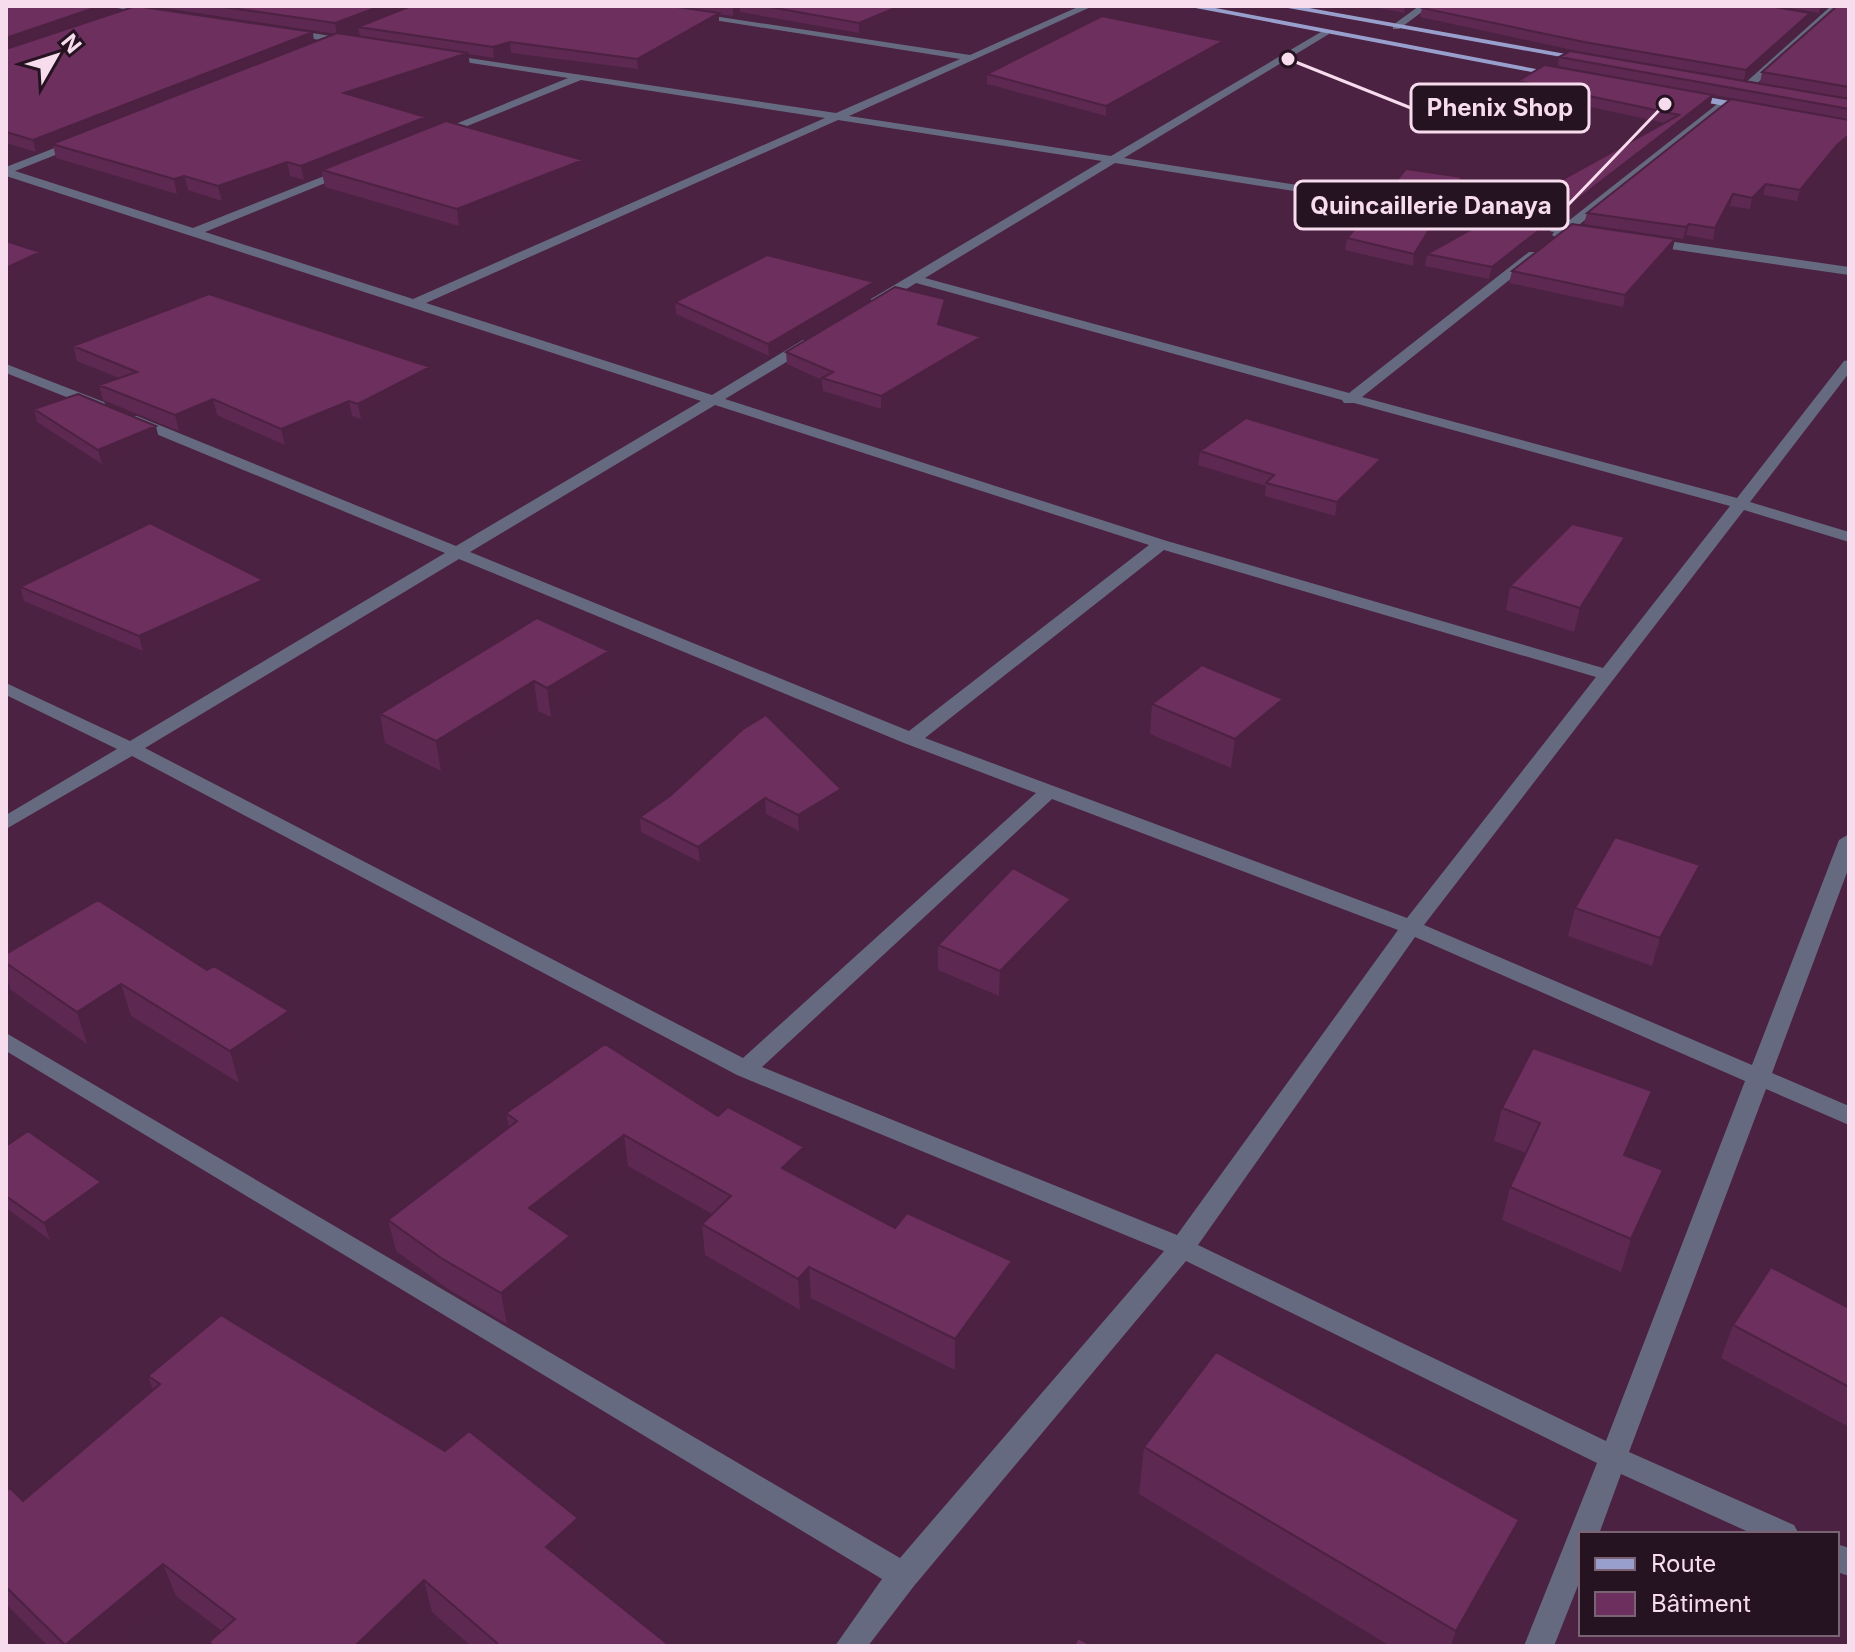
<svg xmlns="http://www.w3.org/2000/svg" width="1855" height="1652" viewBox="0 0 1855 1652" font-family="Inter,sans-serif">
	<rect width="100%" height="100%" fill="#4b2241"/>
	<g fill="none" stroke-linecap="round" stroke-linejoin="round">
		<path fill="#666a80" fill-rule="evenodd" d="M108,6H130L161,13L156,16Z
			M1080,6H1093L849,116L1111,156L1326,29L1329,34L1124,158L1562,226L1721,101L1730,103L1575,228L1595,231L1597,234C1588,240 1572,233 1558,239L1552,235L1554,232L1115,163L925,278L1349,393L1529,252H1537V258L1362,397L1737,498L1844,361L1849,360V373L1750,502L1849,532V542L1744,510L1424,925L1752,1065L1839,840L1849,834V867L1772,1073L1849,1106V1125L1766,1089L1629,1452L1794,1525L1799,1534H1753L1621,1474L1599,1534H1581V1578L1554,1646H1524L1597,1463L1186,1261L914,1586L868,1646H835L882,1579L6,1051V1033L900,1558L1164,1251L737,1075L132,756L6,829V815L117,749L6,695V683L130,741L445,553L127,422V416H137L456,546L701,401L6,176V167L75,140H83V144L15,171L193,228L342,169H350V173L205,232L413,299L825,118L581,80L435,139L430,136L431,134L568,78L445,59L442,54L836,113L960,59L689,16L694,13L970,55ZM838,120L1102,161L871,299V305H881L916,283L1342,400L1344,403H1354L1730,506L1603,668L1167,541L725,399L813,346V340H803L712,395L426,303ZM715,405L1149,545L909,731L470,552ZM1164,550L1596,677L1407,918L925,738ZM459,559L904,743L1036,793L743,1058L145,748ZM1052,799L1398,930L1177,1235L762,1067ZM1415,937L1745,1081L1606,1441L1198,1245Z
			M1419,6H1430L1399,29H1393V25Z
			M1831,6H1841L1752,88H1744V84Z
			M287,29L350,39L355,42L350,45L284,34Z
			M1647,238L1849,267V275L1643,245L1641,242Z
			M6,364L104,402L106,405L94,408L6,373Z
			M1837,1544L1849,1548V1576L1837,1572Z"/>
		<path fill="#989fcc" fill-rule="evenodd" d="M1185,6H1205L1568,75L1563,78Z
			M1277,6H1298L1594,59L1589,62Z
			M1685,93L1752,105L1757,108L1752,111L1681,98Z"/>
	</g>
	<path fill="#5d2851" d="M6,6L117,11L52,34L314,42L336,34L151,6H409L338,33L360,37L358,27L411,6H924L859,33L740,12L733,16L719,14V24L638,69L511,53L494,58L468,54L470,66L367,100L426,117L428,128L583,160L584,176L459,226L325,187L322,173L304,180L290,176L222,201L188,190L177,194L56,158L53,145L36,152L6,143Z
		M1369,6H1414L1404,13Z
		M1775,6H1827L1819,13Z
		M1849,6V98L1760,83L1762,72Z
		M1422,8L1807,23L1744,80L1582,52L1420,17Z
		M1222,51L1106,116L987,84V74Z
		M1559,57L1849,99V120L1558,66Z
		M1518,81L1710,106L1563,221L1518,214L1520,203L1665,123L1516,91Z
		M1849,120V144L1834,156L1797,201L1763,195L1750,209L1730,206L1713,240L1686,235L1683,239L1584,224L1587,213Z
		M1462,177L1461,188L1451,204L1392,195L1394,184Z
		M1445,204L1444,216L1413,266L1345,250L1347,238Z
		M1552,220L1550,232L1489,279L1425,266L1427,254Z
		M1675,239L1672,251L1623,307L1509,283L1512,271Z
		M875,294L769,356L676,314L675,302Z
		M944,311L941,325L981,350L881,409L823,391L822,380L787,364L786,352Z
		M73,346L430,367L432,382L361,419L352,416L285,445L217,415L179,431L103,400L99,385L119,378L77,361Z
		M34,409L159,439L102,464L37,422Z
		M1200,451L1381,459L1379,472L1335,516L1265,496L1266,486L1198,465Z
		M1620,560L1574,632L1506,610L1510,586Z
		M263,580L266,595L143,651L24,601L20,587Z
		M609,651L612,680L551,717L538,711L441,771L385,743L380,714Z
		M1283,699L1279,728L1231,768L1150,734L1152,704Z
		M743,729L841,805L799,831L766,814L700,862L641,832L640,817L670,796Z
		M1700,865L1692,893L1652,966L1568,936L1575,908Z
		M1069,923L999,996L938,970V945Z
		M6,954L207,970L289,1011L297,1042L239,1083L131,1016L87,1044L11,990L6,976Z
		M605,1044L805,1178L804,1179L895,1228L1012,1261L1011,1293L955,1370L811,1298L800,1310L705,1255L702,1224L712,1214L628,1166L553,1224L570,1236L575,1267L507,1324L448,1289L396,1251L388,1220L509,1128L506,1113Z
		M1502,1108L1642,1123L1628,1156L1663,1170L1653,1203L1621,1272L1502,1220L1510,1187L1526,1153L1494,1141Z
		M6,1146L107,1199L50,1240L6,1208Z
		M1849,1308V1427L1721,1358L1733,1325Z
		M148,1376L445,1451L578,1518L583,1550L568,1565L670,1646H471L432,1612L397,1646H210L209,1642L222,1631L176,1596L116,1646H48L6,1604V1491L23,1501L153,1390Z
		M1144,1447L1519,1520L1505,1567L1460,1646H1390L1139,1494Z"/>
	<path fill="#4c2142" d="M100,6H115L117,11L6,50V38Z
		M381,6H409L337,34L335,23Z
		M733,6H740V12L733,16Z
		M900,6H924L859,33V23Z
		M1405,6H1414L1404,13Z
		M1821,6H1827L1819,13Z
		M719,13V24L638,69L637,59Z
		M1810,13L1807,23L1744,80L1746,70Z
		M313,32L314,42L52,144L53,145L36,152L33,140Z
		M1223,41L1222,51L1106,116V106Z
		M510,42L511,53L494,58L493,47Z
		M468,53L470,66L346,107L344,93Z
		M1713,95L1710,106L1563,221L1565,209Z
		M426,117L428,131L322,170V173L304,180L301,166Z
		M1849,135V144L1834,156L1797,201L1800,190L1837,145Z
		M583,160L584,176L459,226L457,209Z
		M287,162L290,176L222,201L218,186Z
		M184,176L188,190L177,194L174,179Z
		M1462,177L1461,188L1451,204L1453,192Z
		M1766,184L1763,195L1750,209L1752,198Z
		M1733,194L1730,206L1713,240L1715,228Z
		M1445,204L1444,216L1413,266L1414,254Z
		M1552,220L1550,232L1489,279L1492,267Z
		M1689,224L1686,235L1683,239L1686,227Z
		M1675,239L1672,251L1623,307L1625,295Z
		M40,252L44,264L6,282V268Z
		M874,282L875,294L769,356L768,344Z
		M945,299L944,311L938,336V324Z
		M981,337V350L881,409V396Z
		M430,367L432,382L361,419L358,404Z
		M213,399L217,415L179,431L175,415Z
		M349,401L352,416L285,445L281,429Z
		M156,426L159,439L102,464L98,450Z
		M1381,459L1379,472L1335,516L1337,502Z
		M1625,537L1620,560L1574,632L1580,608Z
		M263,580L266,595L143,651L139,636Z
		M609,651L612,680L551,717L547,688Z
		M534,681L538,711L441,771L436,741Z
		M1283,699L1279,728L1231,768L1235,739Z
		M841,789V805L799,831L798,815Z
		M765,798L766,814L700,862L698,847Z
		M1700,865L1692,893L1652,966L1660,938Z
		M1071,899L1069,923L999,996L1000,971Z
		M121,984L131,1016L87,1044L77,1012Z
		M289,1011L297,1042L239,1083L230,1051Z
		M1652,1091L1642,1123L1614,1187L1624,1155Z
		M624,1135L628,1166L534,1239L529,1208Z
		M804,1147L805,1178L784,1199L782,1168Z
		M1663,1170L1653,1203L1621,1272L1631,1239Z
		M101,1182L107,1199L50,1240L44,1223Z
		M570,1236L575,1267L507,1324L501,1293Z
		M1012,1261L1011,1293L955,1370V1339Z
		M809,1267L811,1298L800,1310L798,1279Z
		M578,1518L583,1550L552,1579L546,1547Z
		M1519,1520L1505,1567L1460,1646H1451L1456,1631Z
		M163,1564L176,1596L116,1646H65Z
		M424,1580L432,1612L397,1646H355Z"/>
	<path fill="#6c2f5e" stroke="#4c2142" stroke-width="2" d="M6,6H100L6,38Z
		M136,6L313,32L33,140L6,132V49Z
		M217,6H381L335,23Z
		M411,6H671L719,13L637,59L510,42L493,47L358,27Z
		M764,6H900L859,23Z
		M1424,6H1770L1810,13L1746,70L1584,42L1422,8Z
		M1837,6H1849V87L1762,72Z
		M1102,16L1223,41L1106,106L987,74Z
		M337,33L468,53L344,93L426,117L301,166L287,162L218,186L184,176L174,179L52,144Z
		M1570,51L1849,99V109L1559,57Z
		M1545,65L1713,95L1565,209L1520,203L1679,115L1518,81Z
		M1731,99L1849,120V135L1837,145L1800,190L1766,184L1752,198L1733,194L1715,228L1689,224L1686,227L1587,213Z
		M446,121L583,160L457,209L322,170Z
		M1406,169L1462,177L1453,192L1394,184Z
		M1384,195L1445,204L1414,254L1347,238Z
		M1501,213L1552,220L1492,267L1427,254Z
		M1572,224L1675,239L1625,295L1512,271Z
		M6,241L40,252L6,268Z
		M767,255L874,282L768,344L675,302Z
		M895,287L945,299L938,324L981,337L881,396L822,378L833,372L786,352Z
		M209,294L430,367L358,404L349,401L281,429L213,399L175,415L99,385L137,372L73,346Z
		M78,394L156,426L98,450L34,409Z
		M1246,418L1381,459L1337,502L1266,483L1274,475L1200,451Z
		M150,523L263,580L139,636L20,587Z
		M1572,524L1625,537L1580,608L1510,586Z
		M537,618L609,651L547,688L534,681L436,741L380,714Z
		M1202,665L1283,699L1235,739L1152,704Z
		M766,715L841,789L798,815L765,798L698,847L640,817L670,796L743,729Z
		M1615,837L1700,865L1660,938L1575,908Z
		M1013,868L1071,899L1000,971L938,945Z
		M98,900L207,970L214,966L289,1011L230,1051L121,984L77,1012L6,963V954Z
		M605,1044L718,1116L728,1107L804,1147L782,1168L895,1228L907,1213L1012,1261L955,1339L809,1267L798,1279L702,1224L731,1196L624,1135L529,1208L570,1236L501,1293L441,1258L388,1220L517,1121L506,1113Z
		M1533,1048L1652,1091L1624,1155L1663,1170L1631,1239L1510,1187L1540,1123L1502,1108Z
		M28,1131L101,1182L44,1223L6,1196V1146Z
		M1771,1267L1849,1308V1387L1733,1325Z
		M221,1315L445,1451L469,1431L578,1518L546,1547L670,1646H494L497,1643L424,1580L355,1646H213L209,1642L235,1619L163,1564L65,1645L6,1587V1491L10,1488L23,1501L160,1384L148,1376Z
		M1216,1352L1519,1520L1456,1631L1144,1447Z
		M1078,1638L1093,1646H1074Z"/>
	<path fill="none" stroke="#f7dcee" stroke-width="3" d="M1288 59L1411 108M1665 104L1568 205"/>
	<g fill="#f7dcee" stroke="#261321" stroke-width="3">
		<circle cx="1288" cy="59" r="8"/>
		<circle cx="1665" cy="104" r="8"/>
	</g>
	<g fill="#261321" stroke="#f7dcee" stroke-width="3">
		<rect x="1411" y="84" width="178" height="48" rx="8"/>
		<rect x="1295" y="181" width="273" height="48" rx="8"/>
	</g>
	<g font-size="24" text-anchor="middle" font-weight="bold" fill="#f7dcee">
		<text x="1500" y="116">Phenix Shop</text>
		<text x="1431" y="214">Quincaillerie Danaya</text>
	</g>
	<rect width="1855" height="1652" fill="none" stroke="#f7dcee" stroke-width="16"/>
	<rect x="1579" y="1532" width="260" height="104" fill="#261321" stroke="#7a6373" stroke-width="2"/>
	<rect x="1595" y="1558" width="40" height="12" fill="#989fcc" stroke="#7a6373" stroke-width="2"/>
	<text x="1651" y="1572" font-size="24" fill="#f7dcee">Route</text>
	<rect x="1595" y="1592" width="40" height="24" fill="#6c2f5e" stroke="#7a6373" stroke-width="2"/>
	<text x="1651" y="1612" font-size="24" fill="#f7dcee">Bâtiment</text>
	<g transform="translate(56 56) rotate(51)" stroke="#261321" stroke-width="6" paint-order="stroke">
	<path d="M0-6L14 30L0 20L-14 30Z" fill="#f7dcee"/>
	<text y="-12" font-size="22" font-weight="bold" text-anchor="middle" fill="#f7dcee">N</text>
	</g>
</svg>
